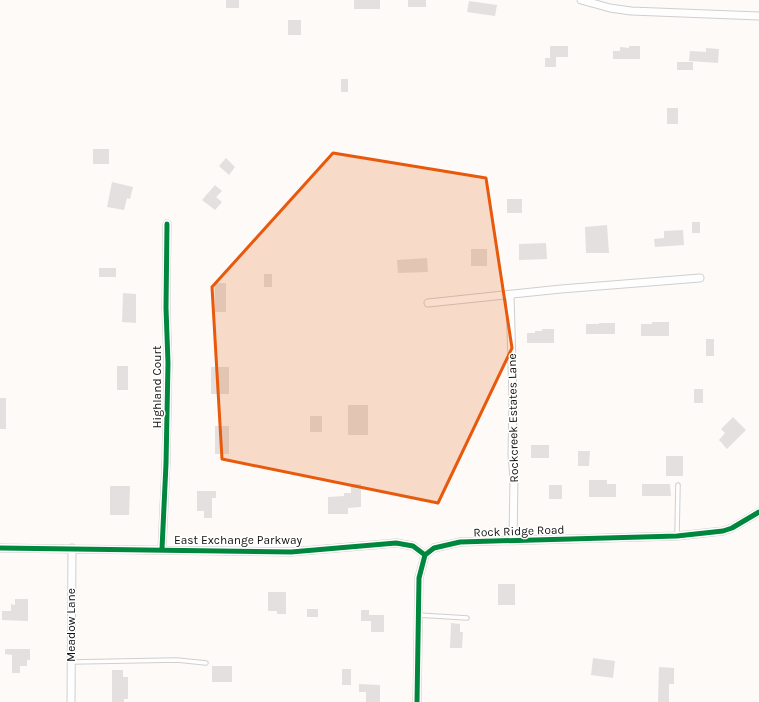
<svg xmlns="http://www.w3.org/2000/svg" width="759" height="702" viewBox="0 0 759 702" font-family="Karla,sans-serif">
	<rect width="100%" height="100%" fill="#fdfaf8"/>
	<path fill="#e3e0df" d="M226,0H239V8H226Z
		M354,0H380V9H354Z
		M408,0H426V7H408Z
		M469,1L497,5L495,16L467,12Z
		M288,20H301V35H288Z
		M550,46H568V57H556V67H545V58H550Z
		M629,46H640V59H613V51H620V47L629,48Z
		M706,48L719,49L718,63L689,61L690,51L706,52Z
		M677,62H693V70H677Z
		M341,79H348V92H341Z
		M667,108H678V124H667Z
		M93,149H109V164H93Z
		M226,158L235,167L229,175L219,166Z
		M112,182L133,187L130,199L127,198L124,210L107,207Z
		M215,185L222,191L216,197L222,202L215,210L202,200Z
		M507,199H522V213H507Z
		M692,222H700V233H692Z
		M607,225L609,253H586L585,227Z
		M683,230L684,245L655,247L654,239L664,238V231Z
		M546,243L547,259L519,260V244Z
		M471,249H487V266H471Z
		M427,258L428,272L398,273L397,260Z
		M99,268H116V277H99Z
		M264,274H272V287H264Z
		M215,283H226V312H215Z
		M123,293L136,294V323L122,322Z
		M652,322H669V336H641V324H652Z
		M599,323H615V334H586V324H599Z
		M542,329H554V343H527V333H535V331H542Z
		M706,339H714V356H706Z
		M117,366H128V390H117Z
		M211,367H229V394H211Z
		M694,389H703V403H694Z
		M0,398H6V429H0Z
		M348,405H368V435H348Z
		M310,416H322V432H310Z
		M733,417L746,430L727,449L719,440L725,433L721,429Z
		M215,426H229V454H215Z
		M531,445H549V458H531Z
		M578,451H590L589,466H578Z
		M666,456H683V476H666Z
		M589,480H607V484H616V497H589Z
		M351,484H361V507L348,508V514H328V497L344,496V493H351Z
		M642,484H670L671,496H642Z
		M549,485H562V499H549Z
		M110,486H130L129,515H110Z
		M197,491H216V498H212V518H204V511H197Z
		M498,584H515V605H498Z
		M268,592H286V614H277V611H268Z
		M15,599H28V621L2,620V611H11V604L15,605Z
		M307,609H318V617H307Z
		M361,610H369V615H384V632H371V621H361Z
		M451,623L460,624V632H463L462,648H450Z
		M5,649H30V660H27V666H20V673H12V655L5,654Z
		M593,658L615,661L613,678L591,675Z
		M212,666H232V682H212Z
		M659,667L674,668V684H669V702H658Z
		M342,669H351V685H342Z
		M112,670H123V677H128V699H124V702H112Z
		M359,684L380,685V702H366V692H359Z"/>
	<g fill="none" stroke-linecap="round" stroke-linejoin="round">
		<defs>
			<path id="lane" d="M677,536L678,485
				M418,615L467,618
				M72,662L177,660L206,663"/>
			<path id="street" d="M581,0L610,8L631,11L759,16
				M510,295L513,400L512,455L514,478L513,541
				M428,303L561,289L700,278
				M0,548L291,552L396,543L413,546L425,555
				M162,549L166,464L168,363L166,308L167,224
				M71,702L72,548
				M417,702L419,578L425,555L434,548L460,542L677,536L723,531L732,528L759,512"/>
		</defs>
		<use href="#lane" stroke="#d1cfcd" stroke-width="5.5"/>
		<use href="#street" stroke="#d1cfcd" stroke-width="9"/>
		<use href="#lane" stroke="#fffefe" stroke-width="3.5"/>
		<use href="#street" stroke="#fffefe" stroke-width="7"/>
		<defs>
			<path id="cycleway" d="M0,548L291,552L396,543L413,546L425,555
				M162,549L166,464L168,363L166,308L167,224
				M417,702L419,578L425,555L434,548L460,542L677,536L723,531L732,528L759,512"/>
		</defs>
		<use href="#cycleway" stroke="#fff" stroke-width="8"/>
		<use href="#cycleway" stroke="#00873e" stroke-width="5"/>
	</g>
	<path fill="#e8590c" fill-opacity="0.2" stroke="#e8590c" stroke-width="3" stroke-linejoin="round" d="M333,153L486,178L512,348L438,503L222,459L212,287Z"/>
	<g text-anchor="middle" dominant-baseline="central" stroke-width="3" stroke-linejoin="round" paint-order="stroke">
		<g font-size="12" fill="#141110" stroke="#fff">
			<text transform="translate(157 387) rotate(-90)">Highland Court</text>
			<text transform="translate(513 418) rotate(-91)">Rockcreek Estates Lane</text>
			<text transform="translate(519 531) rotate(-2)">Rock Ridge Road</text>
			<text x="238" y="540">East Exchange Parkway</text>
			<text transform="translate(71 625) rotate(-90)">Meadow Lane</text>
		</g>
	</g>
</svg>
